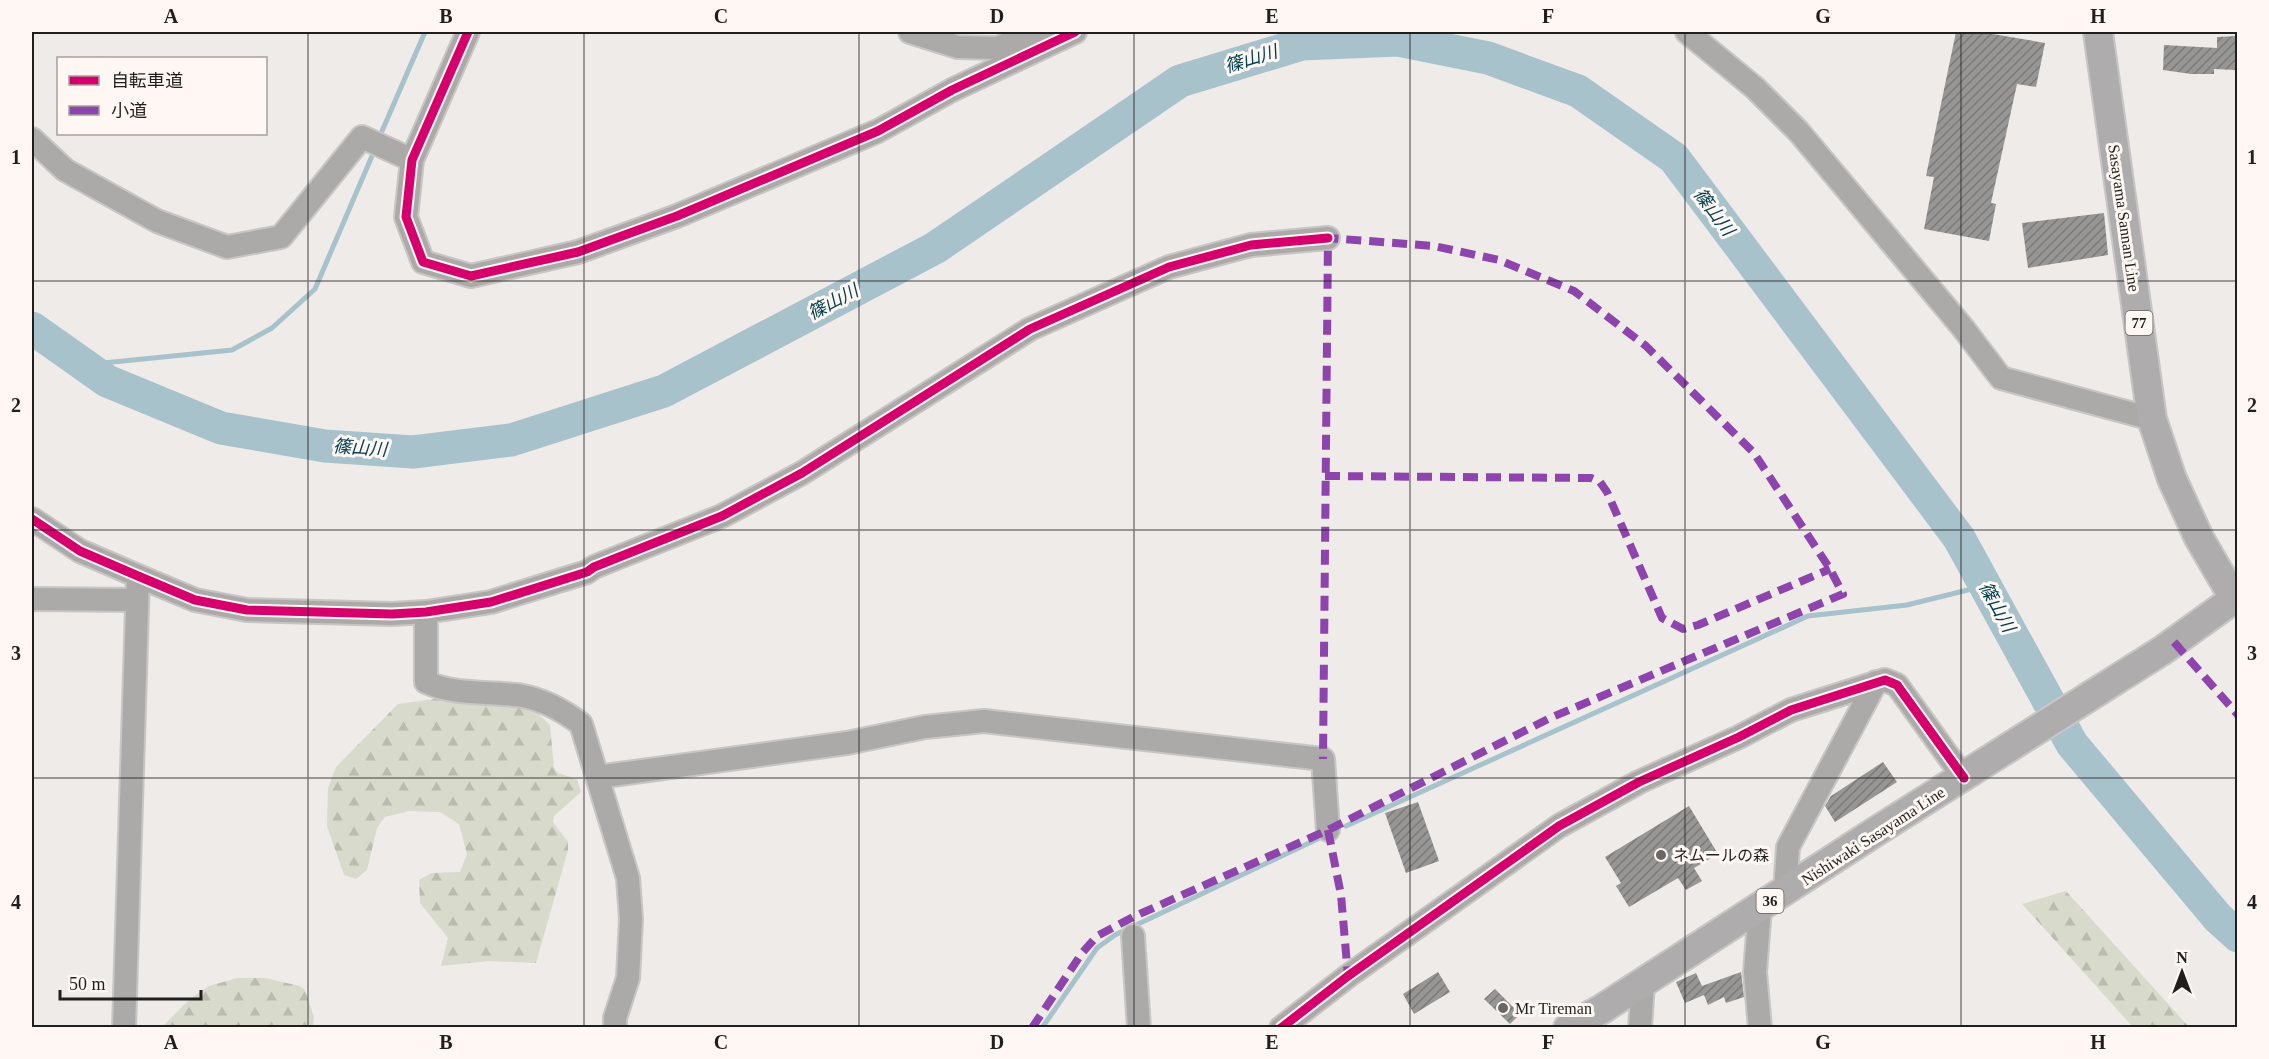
<svg xmlns="http://www.w3.org/2000/svg" width="2269" height="1059" viewBox="0 0 2269 1059" font-family="'Times New Roman','Noto Sans JP',serif">
	<defs>
		<pattern id="forest-firs" width="22" height="20" patternUnits="userSpaceOnUse" patternTransform="scale(1.5)"><rect width="22" height="20" fill="#d8dbcb"/><path d="M5 1l3.5 6h-7zM16 11l3.5 6h-7z" fill="#b9bcae"/></pattern>
		<pattern id="building-hatch" width="6" height="6" patternUnits="userSpaceOnUse" patternTransform="scale(1.5)"><rect width="6" height="6" fill="#989694"/><path d="M-1 1l2-2M0 6l6-6M5 7l2-2" fill="none" stroke="#7c7a78"/></pattern>
	</defs>
	<rect width="100%" height="100%" fill="#eeebe9"/>
	<path fill="url(#forest-firs)" d="M470,694L535,711L550,725L554,768L558,773L577,779L581,792L554,816L553,822L568,842V850L536,963L489,961L441,966L448,938L420,903L419,880L431,873L460,872L467,854L459,824L440,812L409,811L385,817L377,828L367,870L356,879L344,875L327,826L328,788L336,767L398,704Z
		M2066,891L2189,1027H2133L2022,904Z
		M237,978H265L300,986L305,990L314,1017L313,1027H162L190,999L209,986Z"/>
	<g fill="none" stroke-linecap="round" stroke-linejoin="round">
		<path stroke="#a7c2cb" stroke-width="5" d="M379,138L425,32
			M84,365L232,350L272,328L315,289L375,149
			M1346,826L1808,616L1907,605L1984,586
			M1042,1028L1097,948L1115,935L1326,835"/>
		<path stroke="#a7c2cb" stroke-width="33" d="M32,328L107,381L221,428L325,446L413,452L511,440L664,391L935,248L1180,81L1302,44L1398,40L1488,58L1578,91L1674,158L1959,538L2072,744L2218,918L2238,936"/>
	</g>
	<path fill="url(#building-hatch)" d="M1956,32H1981L2045,43L2036,87L2017,84L1991,203L1996,204L1989,241L1924,229L1934,177L1926,176Z
		M2236,36L2235,70L2214,69V74H2191L2163,70L2164,45L2217,48V37Z
		M2104,213L2108,255L2028,268L2022,223Z
		M1883,762L1897,782L1835,822L1825,806L1831,796Z
		M1418,802L1439,861L1406,873L1385,813Z
		M1689,806L1718,854L1694,868L1702,881L1686,890L1678,878L1629,907L1616,886L1621,883L1605,857Z
		M1438,972L1450,992L1414,1014L1403,994Z
		M1741,972L1744,997L1726,1003L1724,997L1708,1005L1704,995L1685,1003L1676,982L1696,973L1702,986Z
		M1495,989L1520,1014L1510,1024L1484,999Z"/>
	<g fill="none" stroke-linecap="round" stroke-linejoin="round">
		<defs>
			<path id="minor" d="M468,32L412,160L406,217L423,262L471,276L578,252L677,216L878,131L952,90L1075,32
				M910,32L958,47L998,48L1033,32
				M1687,32L1755,88L1799,132L1963,328L2001,378L2152,419
				M32,139L65,170L157,221L227,247L281,237L362,137L412,160
				M32,519L80,551L138,576L195,600L247,610L392,614L426,612L491,602L587,572L594,567L722,516L802,473L1030,329L1169,267L1251,245L1328,238
				M32,599L136,600
				M426,612V682C456,696 491,691 523,696C544,700 565,712 581,724L628,878L631,919L628,978L615,1018V1028
				M597,777L847,743L925,727L984,721L1323,759L1328,830
				M1785,892L1788,847L1876,682
				M1133,936L1139,1028
				M124,1028L138,576
				M1281,1028L1348,976L1559,826L1639,782L1739,737L1791,710L1885,680L1897,685L1964,778
				M1640,1028L1643,983
				M1760,1028L1755,972L1760,908"/>
			<path id="major" d="M2098,32L2152,419L2172,479L2199,538L2234,598
				M1568,1028L1602,1009L1875,832L2163,650L2238,596"/>
		</defs>
		<use href="#minor" stroke="#c8c6c5" stroke-width="26"/>
		<use href="#major" stroke="#c8c6c5" stroke-width="32"/>
		<use href="#minor" stroke="#abaaa9" stroke-width="22"/>
		<use href="#major" stroke="#aeacad" stroke-width="28"/>
		<path stroke="#8e44ad" stroke-width="8" stroke-dasharray="15 8" stroke-linecap="butt" d="M1325,476L1591,478L1600,482L1607,492L1662,618L1683,629L1698,625L1830,569
			M2174,642L2238,715
			M1328,830L1341,895L1348,976
			M1032,1028L1082,953L1097,936L1133,917L1328,830L1550,718L1843,594L1830,569L1754,453L1646,346L1574,291L1499,260L1434,246L1328,238L1323,759"/>
		<defs>
			<path id="cycleway" d="M468,32L412,160L406,217L423,262L471,276L578,252L677,216L878,131L952,90L1075,32
				M32,519L80,551L138,576L195,600L247,610L392,614L426,612L491,602L587,572L594,567L722,516L802,473L1030,329L1169,267L1251,245L1328,238
				M1281,1028L1348,976L1559,826L1639,782L1739,737L1791,710L1885,680L1897,685L1964,778"/>
		</defs>
		<use href="#cycleway" stroke="#fef7f3" stroke-width="13"/>
		<use href="#cycleway" stroke="#d6006c" stroke-width="9"/>
	</g>
	<path fill="none" stroke="#211f1d" stroke-width="1.5" stroke-opacity="0.55" d="M308,32V1028M584,32V1028M859,32V1028M1134,32V1028M1410,32V1028M1685,32V1028M1961,32V1028M32,281H2238M32,530H2238M32,778H2238"/>
	<g fill="#696664" stroke="#fef7f3" stroke-width="2">
		<circle cx="1661" cy="855" r="6"/>
		<circle cx="1503" cy="1008" r="6"/>
	</g>
	<g text-anchor="middle" dominant-baseline="central" stroke-width="6" stroke-linejoin="round" paint-order="stroke">
		<g fill="#fef7f3" stroke="#63605d" stroke-width="1.5">
			<rect x="2125.5" y="311" width="27" height="24" rx="4.5"/>
			<rect x="1756.5" y="889" width="27" height="24" rx="4.5"/>
		</g>
		<g font-size="15" font-weight="bold" fill="#211f1d">
			<text x="2139" y="323">77</text>
			<text x="1770" y="901">36</text>
		</g>
		<g font-size="16" fill="#211f1d" stroke="#fef7f3">
			<text transform="translate(2124 218) rotate(82)">Sasayama Sannan Line</text>
			<text transform="translate(1873 836) rotate(-33)">Nishiwaki Sasayama Line</text>
		</g>
		<g font-size="16" fill="#211f1d" stroke="#fef7f3" text-anchor="start">
			<text x="1673" y="855">ネムールの森</text>
			<text x="1515" y="1008">Mr Tireman</text>
		</g>
		<g font-size="18" font-style="italic" fill="#044151" stroke="#fef7f3">
			<text transform="translate(1251 59) rotate(-17)">篠山川</text>
			<text transform="translate(1714 212) rotate(53)">篠山川</text>
			<text transform="translate(833 302) rotate(-28)">篠山川</text>
			<text transform="translate(360 448) rotate(4)">篠山川</text>
			<text transform="translate(1997 607) rotate(61)">篠山川</text>
		</g>
	</g>
	<rect width="2269" height="1059" fill="none" stroke="#fef7f3" stroke-width="66"/>
	<rect x="57" y="57" width="210" height="78" fill="#fef7f3" stroke="#a6a19d" stroke-width="1.5"/>
	<rect x="69" y="76" width="30" height="9" fill="#d6006c" stroke="#a6a19d" stroke-width="1.5"/>
	<text x="111" y="87" font-size="18" fill="#211f1d">自転車道</text>
	<rect x="69" y="106" width="30" height="9" fill="#8e44ad" stroke="#a6a19d" stroke-width="1.5"/>
	<text x="111" y="117" font-size="18" fill="#211f1d">小道</text>
	<g transform="translate(2182 972)" stroke="#fef7f3" stroke-width="4.5" paint-order="stroke">
	<path d="M0-4.5L10 22L0 15L-10 22Z" fill="#211f1d"/>
	<text y="-9" font-size="16" font-weight="bold" text-anchor="middle" fill="#211f1d">N</text>
	</g>
	<path d="M60 990v9h141v-9" fill="none" stroke="#211f1d" stroke-width="3"/>
	<text x="69" y="990" font-size="18" fill="#211f1d" stroke="#fef7f3" stroke-width="4.5" paint-order="stroke">50 m</text>
	<rect x="33" y="33" width="2203" height="993" fill="none" stroke="#211f1d" stroke-width="2"/>
	<g font-size="20" text-anchor="middle" font-weight="bold" fill="#211f1d">
		<text x="171" y="23">A</text>
		<text x="446" y="23">B</text>
		<text x="721" y="23">C</text>
		<text x="997" y="23">D</text>
		<text x="1272" y="23">E</text>
		<text x="1548" y="23">F</text>
		<text x="1823" y="23">G</text>
		<text x="2098" y="23">H</text>
		<text x="16" y="164">1</text>
		<text x="2252" y="164">1</text>
		<text x="16" y="412">2</text>
		<text x="2252" y="412">2</text>
		<text x="16" y="660">3</text>
		<text x="2252" y="660">3</text>
		<text x="16" y="909">4</text>
		<text x="2252" y="909">4</text>
		<text x="171" y="1049">A</text>
		<text x="446" y="1049">B</text>
		<text x="721" y="1049">C</text>
		<text x="997" y="1049">D</text>
		<text x="1272" y="1049">E</text>
		<text x="1548" y="1049">F</text>
		<text x="1823" y="1049">G</text>
		<text x="2098" y="1049">H</text>
	</g>
</svg>
